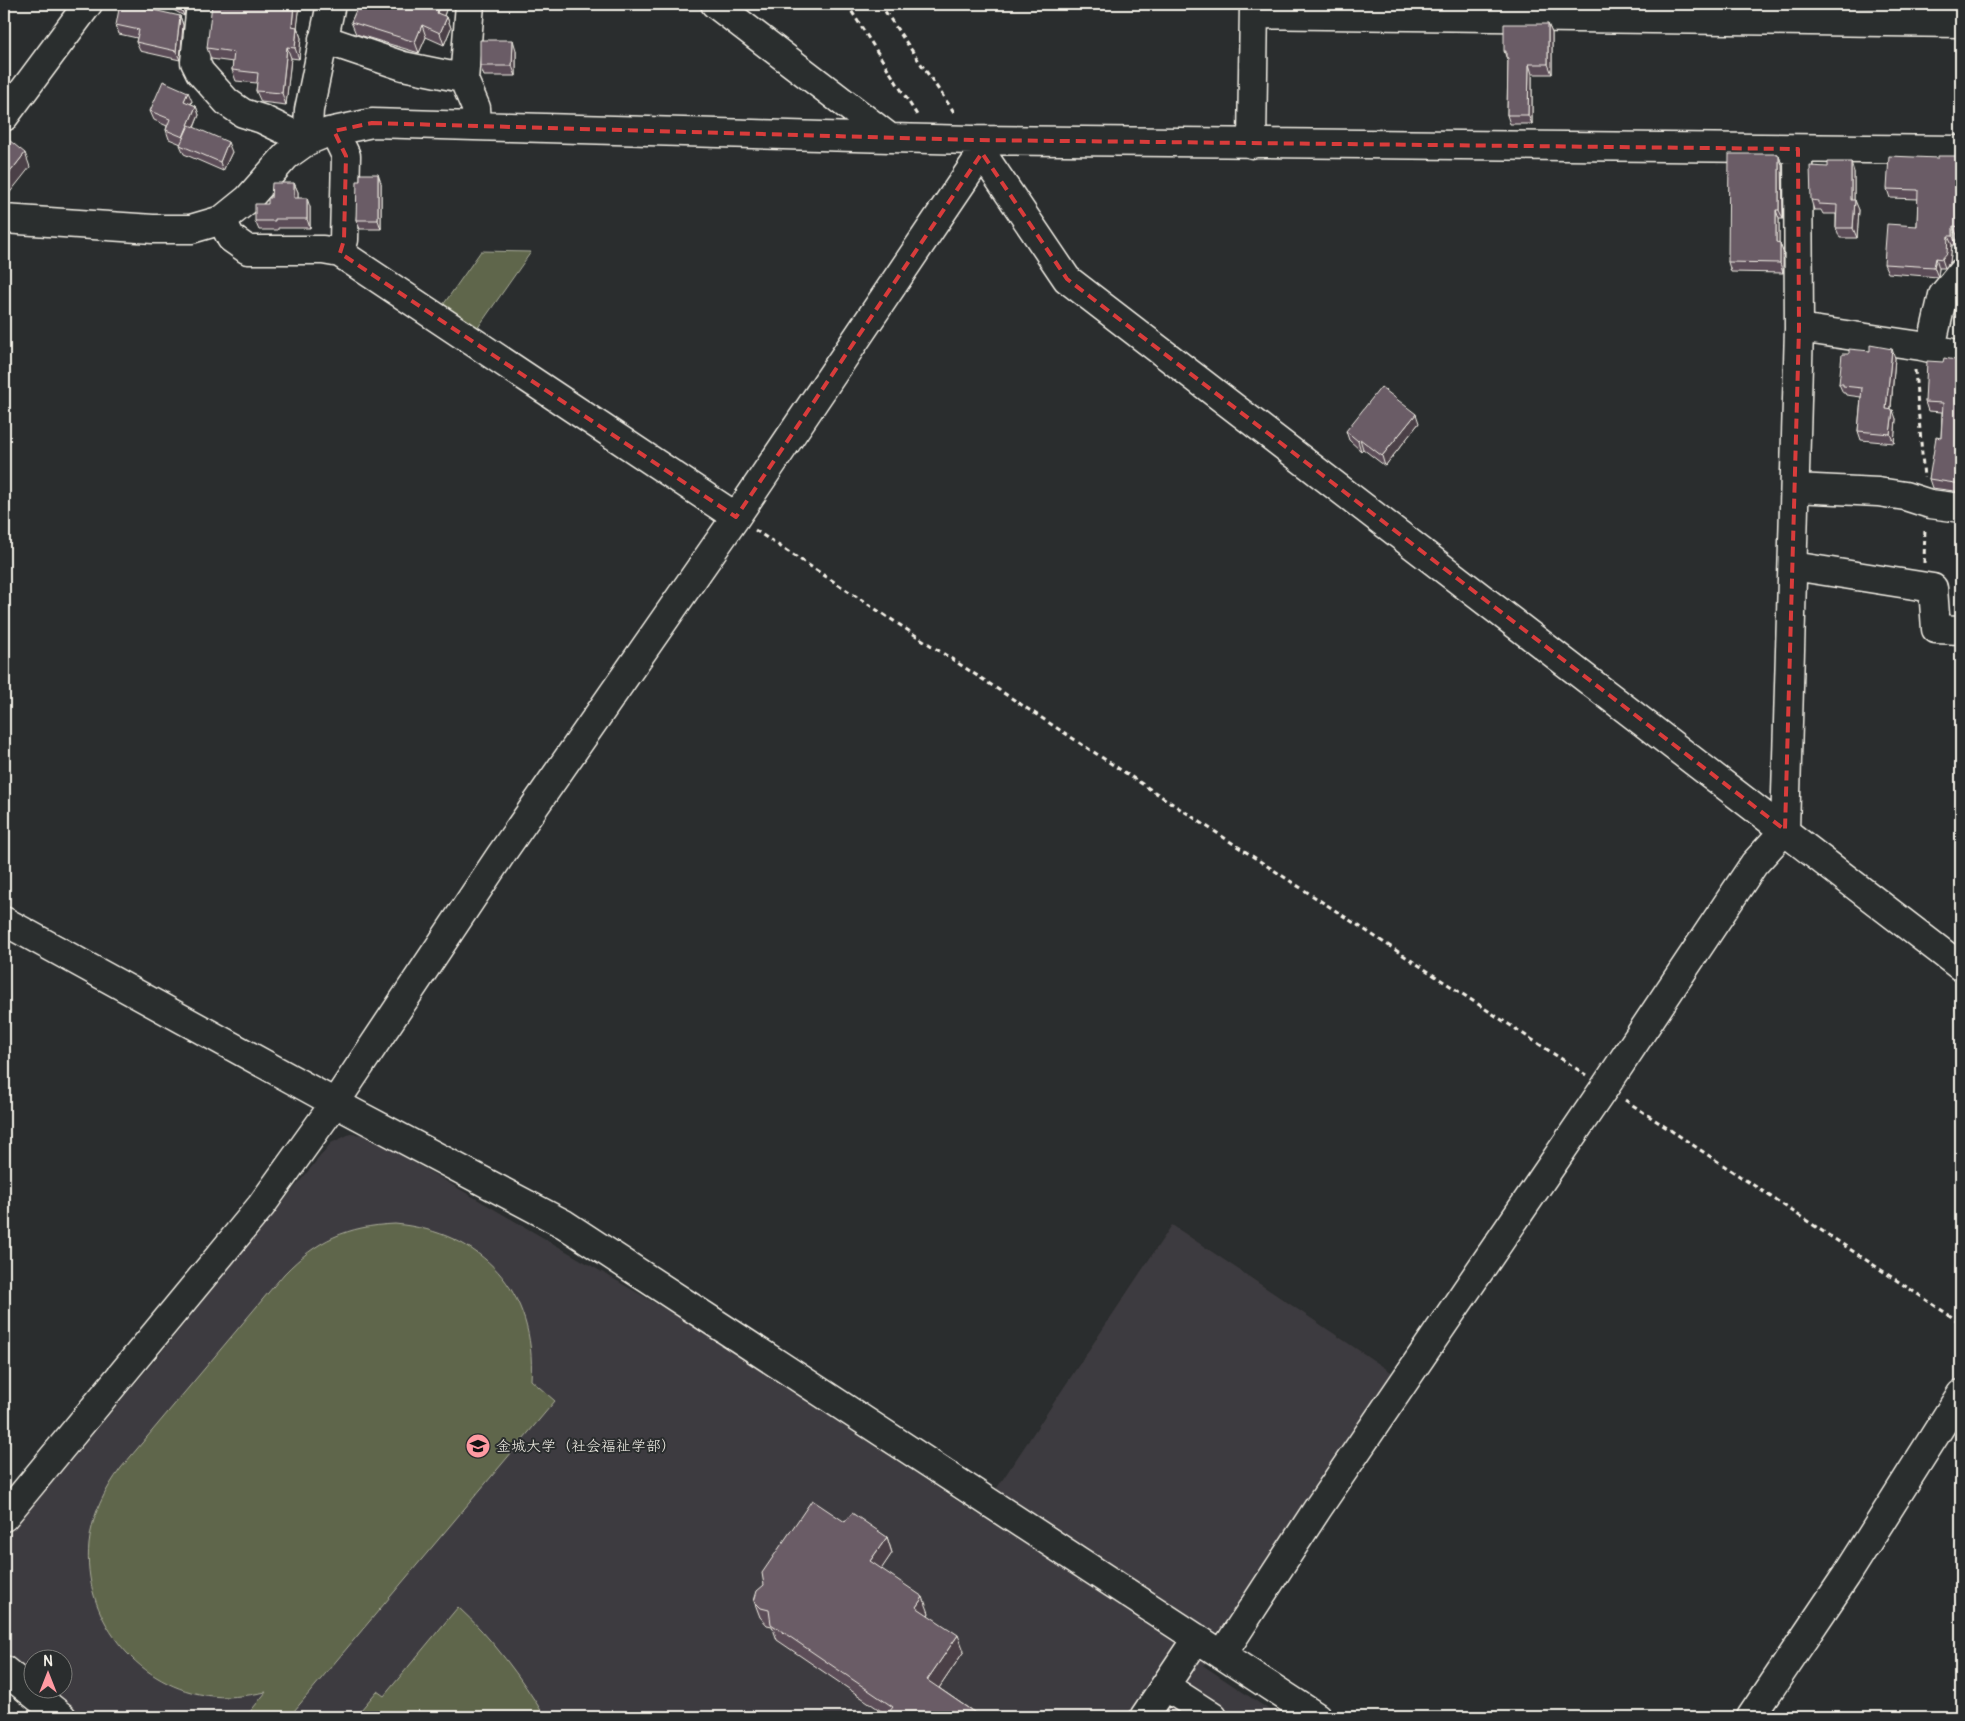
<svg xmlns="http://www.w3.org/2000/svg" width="1965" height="1721" viewBox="0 0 1965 1721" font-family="Pangolin,'Klee One',sans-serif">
	<rect width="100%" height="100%" fill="#2a2d2e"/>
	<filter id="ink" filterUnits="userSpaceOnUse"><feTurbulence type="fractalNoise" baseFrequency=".02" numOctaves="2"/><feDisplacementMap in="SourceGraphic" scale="10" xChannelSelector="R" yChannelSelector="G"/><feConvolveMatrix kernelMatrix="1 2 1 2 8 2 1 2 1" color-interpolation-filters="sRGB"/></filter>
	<g filter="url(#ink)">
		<path fill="#3e3b3f" d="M350,1134L367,1135L679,1317L979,1515L1172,1225L1397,1376L1204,1666L1280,1717H81L46,1689L62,1688V1658H32V1678L4,1654V1540L155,1360L331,1143Z"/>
		<path fill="#5f664c" stroke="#aaac9a" d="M481,251L531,252L477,329L443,305Z
			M395,1224C482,1232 537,1291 531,1380L555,1401L289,1717H254L249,1713L266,1692C245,1696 226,1699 205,1695C134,1684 82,1615 89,1544C92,1515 104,1491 121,1468L284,1274C317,1240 347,1226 395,1224Z
			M458,1607C492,1638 521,1677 545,1717H355L377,1691L384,1696Z"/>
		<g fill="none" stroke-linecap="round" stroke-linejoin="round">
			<defs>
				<path id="minor" d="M201,4L195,62L200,72L227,102L243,113L262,119L307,141L309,110L331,4
					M470,4L464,80L476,108L477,125
					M715,4L890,138L973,140L1067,279L1961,967
					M1254,14L1961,23
					M323,39L403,66L457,77L464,80
					M4,117L88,4
					M334,131L346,156L344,240L340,253
					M973,140L1961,150
					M1252,144L1254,4
					M4,219L153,229H191L222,220L248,199L286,156L307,141L329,132L372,123L890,138
					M222,220L231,238L248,250H323L340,253L736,517
					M1799,328L1921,346L1961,355
					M1931,348L1943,295L1961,273
					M1795,488L1878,492L1905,496L1930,504L1961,508
					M1793,566L1933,588L1936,629L1961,630
					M4,921L335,1103L564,1224L1317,1717
					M4,1517L261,1206L335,1103L500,856L736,517L982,153
					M1222,1655L1318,1508L1605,1087L1754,864L1785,830L1799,328L1798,149
					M4,1670L62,1717
					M1165,1686L1213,1717
					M1144,1717L1197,1638
					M1751,1717L1846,1576L1961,1394"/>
			</defs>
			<use href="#minor" stroke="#f4f1e8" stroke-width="31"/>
			<path stroke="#f4f1e8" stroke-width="3" stroke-dasharray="5 4" stroke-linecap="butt" d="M847,4L917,115
				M880,4L956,115
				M1915,370L1924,478
				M755,530L1586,1075
				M1924,563L1925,527
				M1625,1100L1961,1323"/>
			<use href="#minor" stroke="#2a2d2e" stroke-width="28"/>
		</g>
		<path fill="#5c4e58" stroke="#f4f1e8" d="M163,4H185L184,16Z
			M300,4L297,27L301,38L299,59L291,58L286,105L261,102L256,91L257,83L236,81L232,70L233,62L211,59L207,48Z
			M359,4H448L444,16L447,17L451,28L444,45L426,37L419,53L356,34L351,22Z
			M180,16L183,25L180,60L140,51L136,42L137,38L119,34L116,25Z
			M1548,24L1552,33V74H1532V124H1510L1507,115L1508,62L1504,51Z
			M516,50V76H484L480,66Z
			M192,101L191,104L196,106L199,115L194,128L232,152L223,171L184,154L180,145L181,144L169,139L166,130L167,126L154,120L150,111Z
			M1779,156L1782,165L1783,219H1779V242L1783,252V273L1731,272L1728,262Z
			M1961,156V236L1957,235L1956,245H1952L1950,262L1945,268H1939L1938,277L1888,273L1884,264L1917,226L1918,199L1890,198L1887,189L1938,158Z
			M1854,172V200L1859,210L1857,238H1840L1836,228V214H1823L1821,210H1814L1811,200Z
			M360,181L381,183V229H360L356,220Z
			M294,183L298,192V198L310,207V228H278V230H259L255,221L268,204L271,198Z
			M1870,351L1895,358L1891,409L1896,419L1894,443L1861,440L1858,431L1861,397L1846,395L1845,393H1843L1839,384L1849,354Z
			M1961,361V492L1932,488L1929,479L1941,438L1942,412L1928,411L1925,402L1943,362Z
			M1419,423L1385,466L1363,449L1361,451L1349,440L1346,431Z
			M845,1522L887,1537L892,1553L881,1569L929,1613L928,1615L964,1651L939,1688L981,1717H890L777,1640L772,1626L767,1625L760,1617L754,1601L764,1585Z"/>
		<path fill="#4b4047" stroke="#f4f1e8" d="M180,4H185L184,16L180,6Z
			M294,4H300L296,37L292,26Z
			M440,4H448L441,24L437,13Z
			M180,16L183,25L180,60L176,51Z
			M447,17L451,28L444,45L440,33Z
			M1548,24L1552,33V74L1548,64Z
			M422,25L426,37L419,53L415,42Z
			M297,27L301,38L299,59L295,48Z
			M513,40L516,50V76L512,66Z
			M287,47L291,58L286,105L282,93Z
			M1529,64L1532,74V124L1528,115Z
			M188,92L192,101L188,110L184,101Z
			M196,106L199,115L186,146L183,137Z
			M228,142L232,152L223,171L220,162Z
			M25,153L30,167L4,200V180Z
			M1779,156L1782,165L1783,219L1779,210Z
			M1851,162L1854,172V210L1851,200Z
			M378,174L381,183V229L378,220Z
			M294,183L298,192V207L294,198Z
			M307,198L310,207V228L307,219Z
			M1855,200L1859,210L1857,238L1853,228Z
			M1776,210L1779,219V252L1776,242Z
			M1953,226L1957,235L1956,245L1953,236Z
			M1948,236L1952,245L1950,262L1945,268L1942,259Z
			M1780,243L1783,252V273L1780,263Z
			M1936,258L1939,268L1938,277L1934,267Z
			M1892,349L1895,358L1890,418L1886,409Z
			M1893,410L1896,419L1894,443L1890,434Z
			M1416,414L1419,423L1385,466L1382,456Z
			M1360,439L1363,449L1361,451L1358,441Z
			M887,1537L892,1553L876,1577L870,1561Z
			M923,1597L929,1613L922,1623L916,1607Z
			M958,1635L964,1651L933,1697L927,1680Z"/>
		<path fill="#6b5b66" stroke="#f4f1e8" d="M120,4H126L180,16L176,51L136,42L139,30L116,25Z
			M212,4H294L292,26L297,27L295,48L287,47L282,93L256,91L258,73L232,70L234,52L207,48Z
			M359,4H440L437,13L447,17L440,33L422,25L415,42L351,22Z
			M1504,24H1548V64H1529L1528,115H1507L1508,58L1506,57V51H1504Z
			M480,40H513L512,66H480Z
			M163,81L188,92L184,101L196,106L183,137L166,130L170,119L150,111Z
			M189,125L228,142L220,162L180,145Z
			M4,136L25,153L4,180Z
			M1729,154H1775L1779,156V210H1776V242L1780,243V263L1728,262Z
			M1889,156L1938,158V156H1961V227L1953,226V236H1948L1947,253L1942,259L1936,258L1934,267L1884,264L1887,224L1917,226L1918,190L1887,189Z
			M1828,162H1851V200H1855L1853,228H1836L1837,205L1819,204V201L1811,200L1810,166L1828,167Z
			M360,174H378V220H356L357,181H360Z
			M272,183H294V198H307V219H275V221H255V204H268V198H271Z
			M1870,345L1892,349L1886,409L1893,410L1890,434L1858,431L1862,388L1843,386V384H1839L1842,354H1849V349L1870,351Z
			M1944,358L1961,361V484L1929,479L1936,437L1941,438L1943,403L1925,402L1927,361L1943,362Z
			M1381,387L1416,414L1382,456L1360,439L1358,441L1346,431Z
			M812,1500L845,1522L852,1513L887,1537L870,1561L923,1597L916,1607L958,1635L927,1680L981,1717H896L889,1712L893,1707L771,1624L769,1610L761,1608L754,1601L757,1591L764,1585L762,1573Z"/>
	</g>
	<path fill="none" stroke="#d93c3b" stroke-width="4" stroke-dasharray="10 6" stroke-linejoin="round" d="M372,123L973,140L1798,149L1799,328L1785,830L1067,279L982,153L736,517L340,253L344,240L346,156L334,131Z"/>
	<defs>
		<symbol id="university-disc" viewBox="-11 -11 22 22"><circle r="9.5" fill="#ff9aa2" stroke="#2a2d2e"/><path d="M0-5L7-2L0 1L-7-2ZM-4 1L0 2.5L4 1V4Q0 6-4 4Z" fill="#111"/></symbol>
	</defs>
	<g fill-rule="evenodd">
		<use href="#university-disc" x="464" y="1432" width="28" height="28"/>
	</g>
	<g text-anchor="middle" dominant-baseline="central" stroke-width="4" stroke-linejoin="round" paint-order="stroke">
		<g font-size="15" fill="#f4f1e8" stroke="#2a2d2e" text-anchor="start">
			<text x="496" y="1446">金城大学（社会福祉学部）</text>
		</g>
	</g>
	<rect width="1965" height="1721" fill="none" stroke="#2a2d2e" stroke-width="20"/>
	<rect x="10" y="10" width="1945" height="1701" fill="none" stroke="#f4f1e8" stroke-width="2" filter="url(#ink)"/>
	<g transform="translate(48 1674)"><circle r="24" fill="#2a2d2e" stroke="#7b7b78"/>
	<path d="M0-4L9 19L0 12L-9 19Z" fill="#ff9aa2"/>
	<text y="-8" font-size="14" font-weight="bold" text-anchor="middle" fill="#f4f1e8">N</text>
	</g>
</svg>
